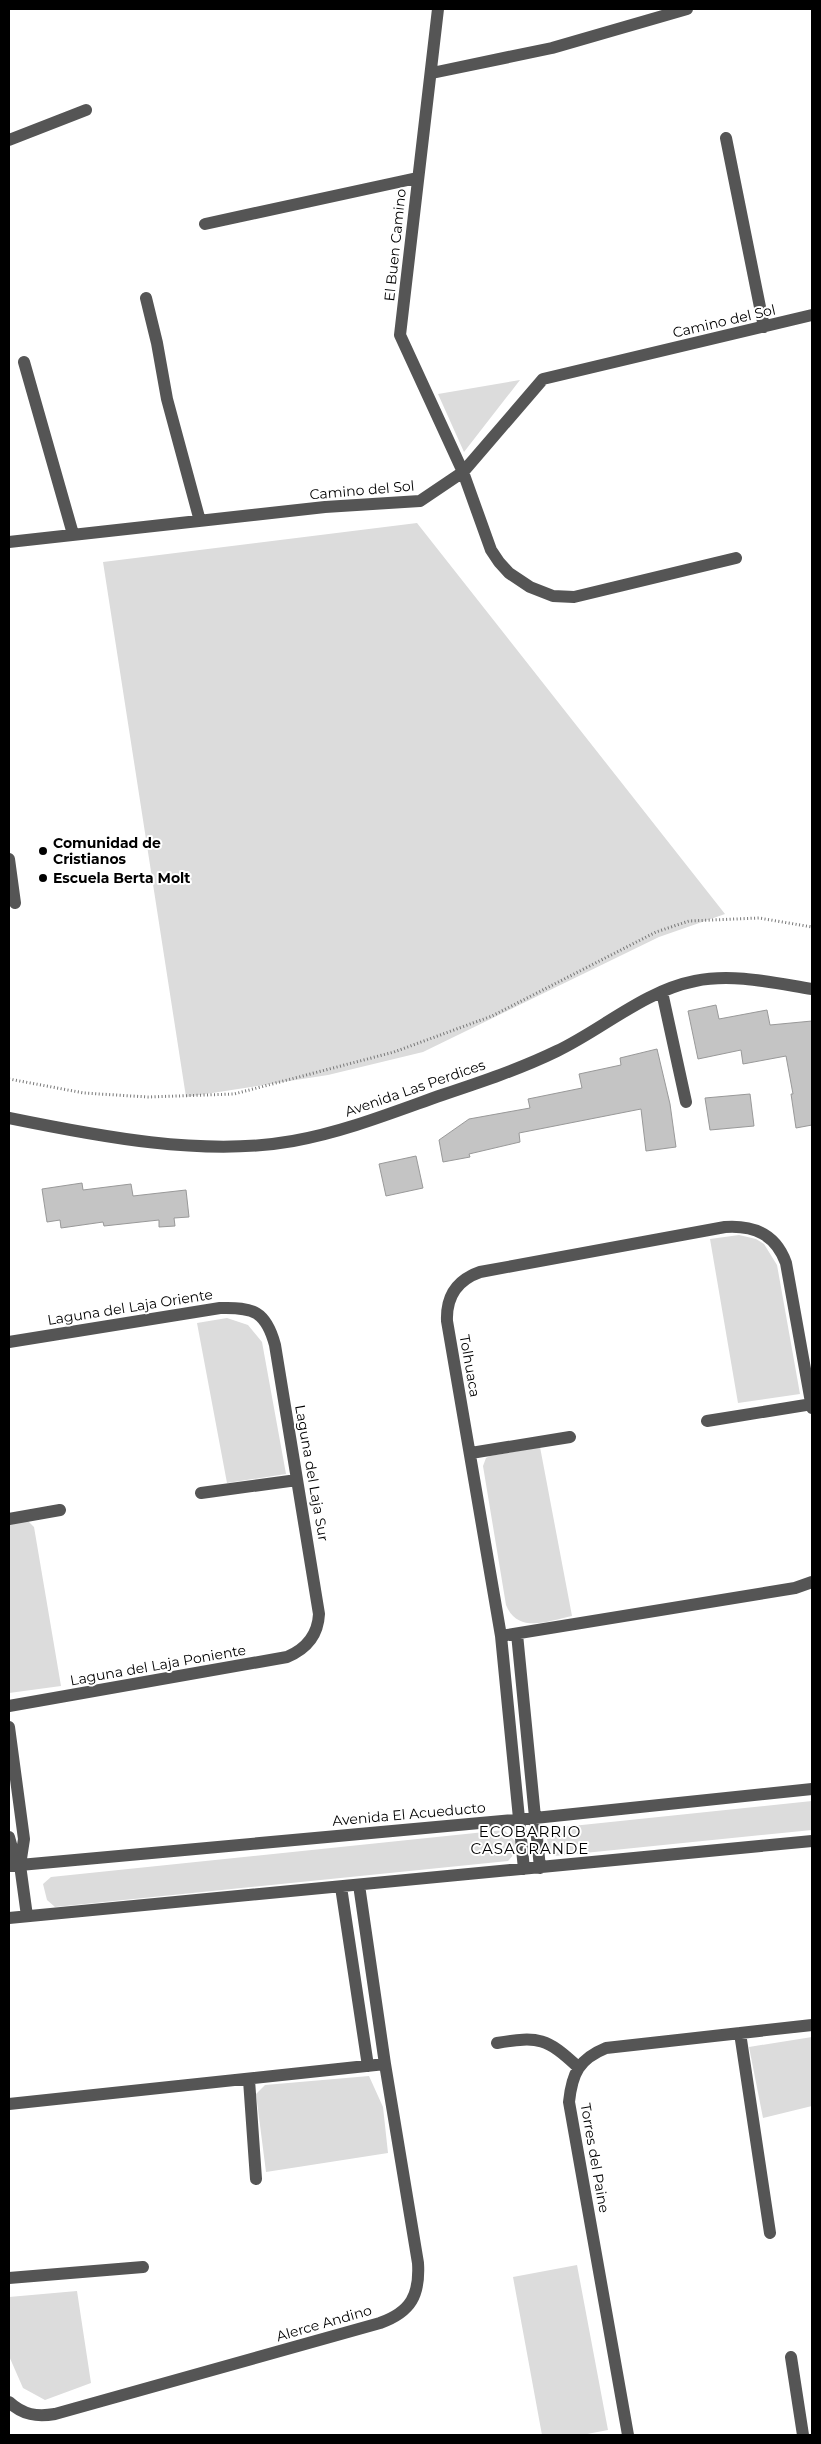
<svg xmlns="http://www.w3.org/2000/svg" width="821" height="2444" viewBox="0 0 821 2444" font-family="Montserrat,sans-serif">
	<rect width="100%" height="100%" fill="#fff"/>
	<path fill="#dcdcdc" d="M520,380L464,452L438,394Z
		M417,523L725,914L659,937L423,1052L328,1075L186,1097L103,562Z
		M739,1235L756,1239L764,1244L777,1265L800,1394L738,1403L710,1239Z
		M227,1318L248,1325L262,1342L286,1474L227,1483L197,1323Z
		M540,1447L572,1616C548,1621 518,1634 506,1605L483,1466L486,1458L490,1456Z
		M28,1521L34,1527L61,1686L9,1693V1523Z
		M812,1801V1830L555,1856L549,1850L546,1834L553,1828Z
		M504,1830L516,1842L515,1853L508,1861L55,1907L47,1900L43,1884L51,1877Z
		M812,2037V2106L763,2118L749,2047Z
		M369,2076L383,2107L388,2153L266,2172L256,2094L265,2085Z
		M577,2265L608,2430L582,2435H542L513,2277Z
		M77,2291L91,2383L45,2400L23,2388L9,2356V2297Z"/>
	<path fill="#c4c4c4" stroke="#999" d="M716,1005L719,1019L767,1010L770,1025L812,1021V1125L796,1128L791,1094H793L786,1056L743,1064L741,1050L698,1059L688,1011Z
		M657,1049L670,1104L676,1147L646,1151L641,1109L519,1133L520,1142L469,1154L470,1157L443,1162L439,1140L469,1119L530,1108L528,1099L582,1088L579,1074L621,1065L620,1058Z
		M750,1094L754,1126L710,1130L705,1098Z
		M416,1156L423,1188L386,1196L379,1164Z
		M82,1183L83,1190L131,1184L133,1196L186,1190L189,1217L174,1218L175,1226L159,1227V1220L104,1226L103,1222L61,1228L60,1220L47,1222L42,1189Z"/>
	<g fill="none" stroke-linecap="round" stroke-linejoin="round">
		<path stroke="#777" stroke-width="3" stroke-dasharray="1 2.5" stroke-linecap="butt" d="M9,1079L84,1093L148,1097L234,1094L394,1052L492,1016L656,932L689,921L759,918L812,927"/>
		<path stroke="#555" stroke-width="12" d="M438,9L400,335L463,472L491,550L499,562L509,573L530,587L553,596L574,597L736,558
			M432,73L552,48L687,9
			M726,138L764,327
			M9,140L86,110
			M205,224L417,178
			M146,298L157,343L167,399L200,521
			M24,362L73,534
			M9,542L325,507L420,501L463,472L543,379L812,315
			M9,859L15,903
			M662,992L686,1102
			M9,1118C97,1136 204,1157 293,1141C344,1132 394,1112 442,1095C481,1082 520,1069 557,1051C603,1029 644,991 695,981C733,973 774,983 812,989
			M9,1342L220,1308C253,1307 266,1311 275,1345L319,1614C318,1635 306,1649 287,1657L9,1706
			M707,1421L812,1404
			M471,1453L570,1437
			M201,1493L297,1480
			M9,1519L60,1510
			M517,1634L540,1868
			M501,1636L795,1588L812,1582
			M9,1727L24,1839L20,1865L27,1916
			M9,1837L14,1855L20,1865
			M9,1866L535,1818L812,1789
			M524,1869L501,1636L447,1321C446,1296 457,1280 480,1272L725,1227C755,1225 776,1235 786,1263L812,1408
			M341,1887L368,2066
			M9,1918L812,1841
			M740,2033L770,2233
			M497,2043C539,2036 547,2038 578,2067
			M249,2080L256,2179
			M9,2104L385,2064
			M9,2278L143,2267
			M791,2357L803,2435
			M9,2402C23,2415 37,2417 55,2414L380,2323C411,2312 420,2295 418,2263L385,2064L359,1885
			M628,2435L569,2102C572,2073 579,2059 606,2048L812,2025"/>
	</g>
	<g fill="#000" stroke="#fff" stroke-width="2">
		<circle cx="43" cy="851" r="5"/>
		<circle cx="43" cy="878" r="5"/>
	</g>
	<g text-anchor="middle" dominant-baseline="central" stroke-width="4" stroke-linejoin="round" paint-order="stroke">
		<g font-size="14" fill="#000" stroke="#fff">
			<text transform="translate(395 245) rotate(-84)">El Buen Camino</text>
			<text transform="translate(724 321) rotate(-13)">Camino del Sol</text>
			<text transform="translate(362 490) rotate(-5)">Camino del Sol</text>
			<text transform="translate(415 1088) rotate(-19)">Avenida Las Perdices</text>
			<text transform="translate(130 1307) rotate(-9)">Laguna del Laja Oriente</text>
			<text transform="translate(470 1366) rotate(80)">Tolhuaca</text>
			<text transform="translate(312 1473) rotate(80)">Laguna del Laja Sur</text>
			<text transform="translate(158 1665) rotate(-10)">Laguna del Laja Poniente</text>
			<text transform="translate(409 1814) rotate(-5)">Avenida El Acueducto</text>
			<text transform="translate(595 2158) rotate(80)">Torres del Paine</text>
			<text transform="translate(324 2323) rotate(-16)">Alerce Andino</text>
		</g>
		<g font-size="14" font-weight="bold" fill="#000" stroke="#fff" text-anchor="start">
			<text x="53" y="843">Comunidad de<tspan x="53" dy="16">Cristianos</tspan></text>
			<text x="53" y="878">Escuela Berta Molt</text>
		</g>
		<g font-size="15" letter-spacing="1" fill="#000" stroke="#fff">
			<text x="530" y="1831">ECOBARRIO<tspan x="530" dy="17">CASAGRANDE</tspan></text>
		</g>
	</g>
	<rect width="821" height="2444" fill="none" stroke="#000000" stroke-width="20"/>
</svg>
